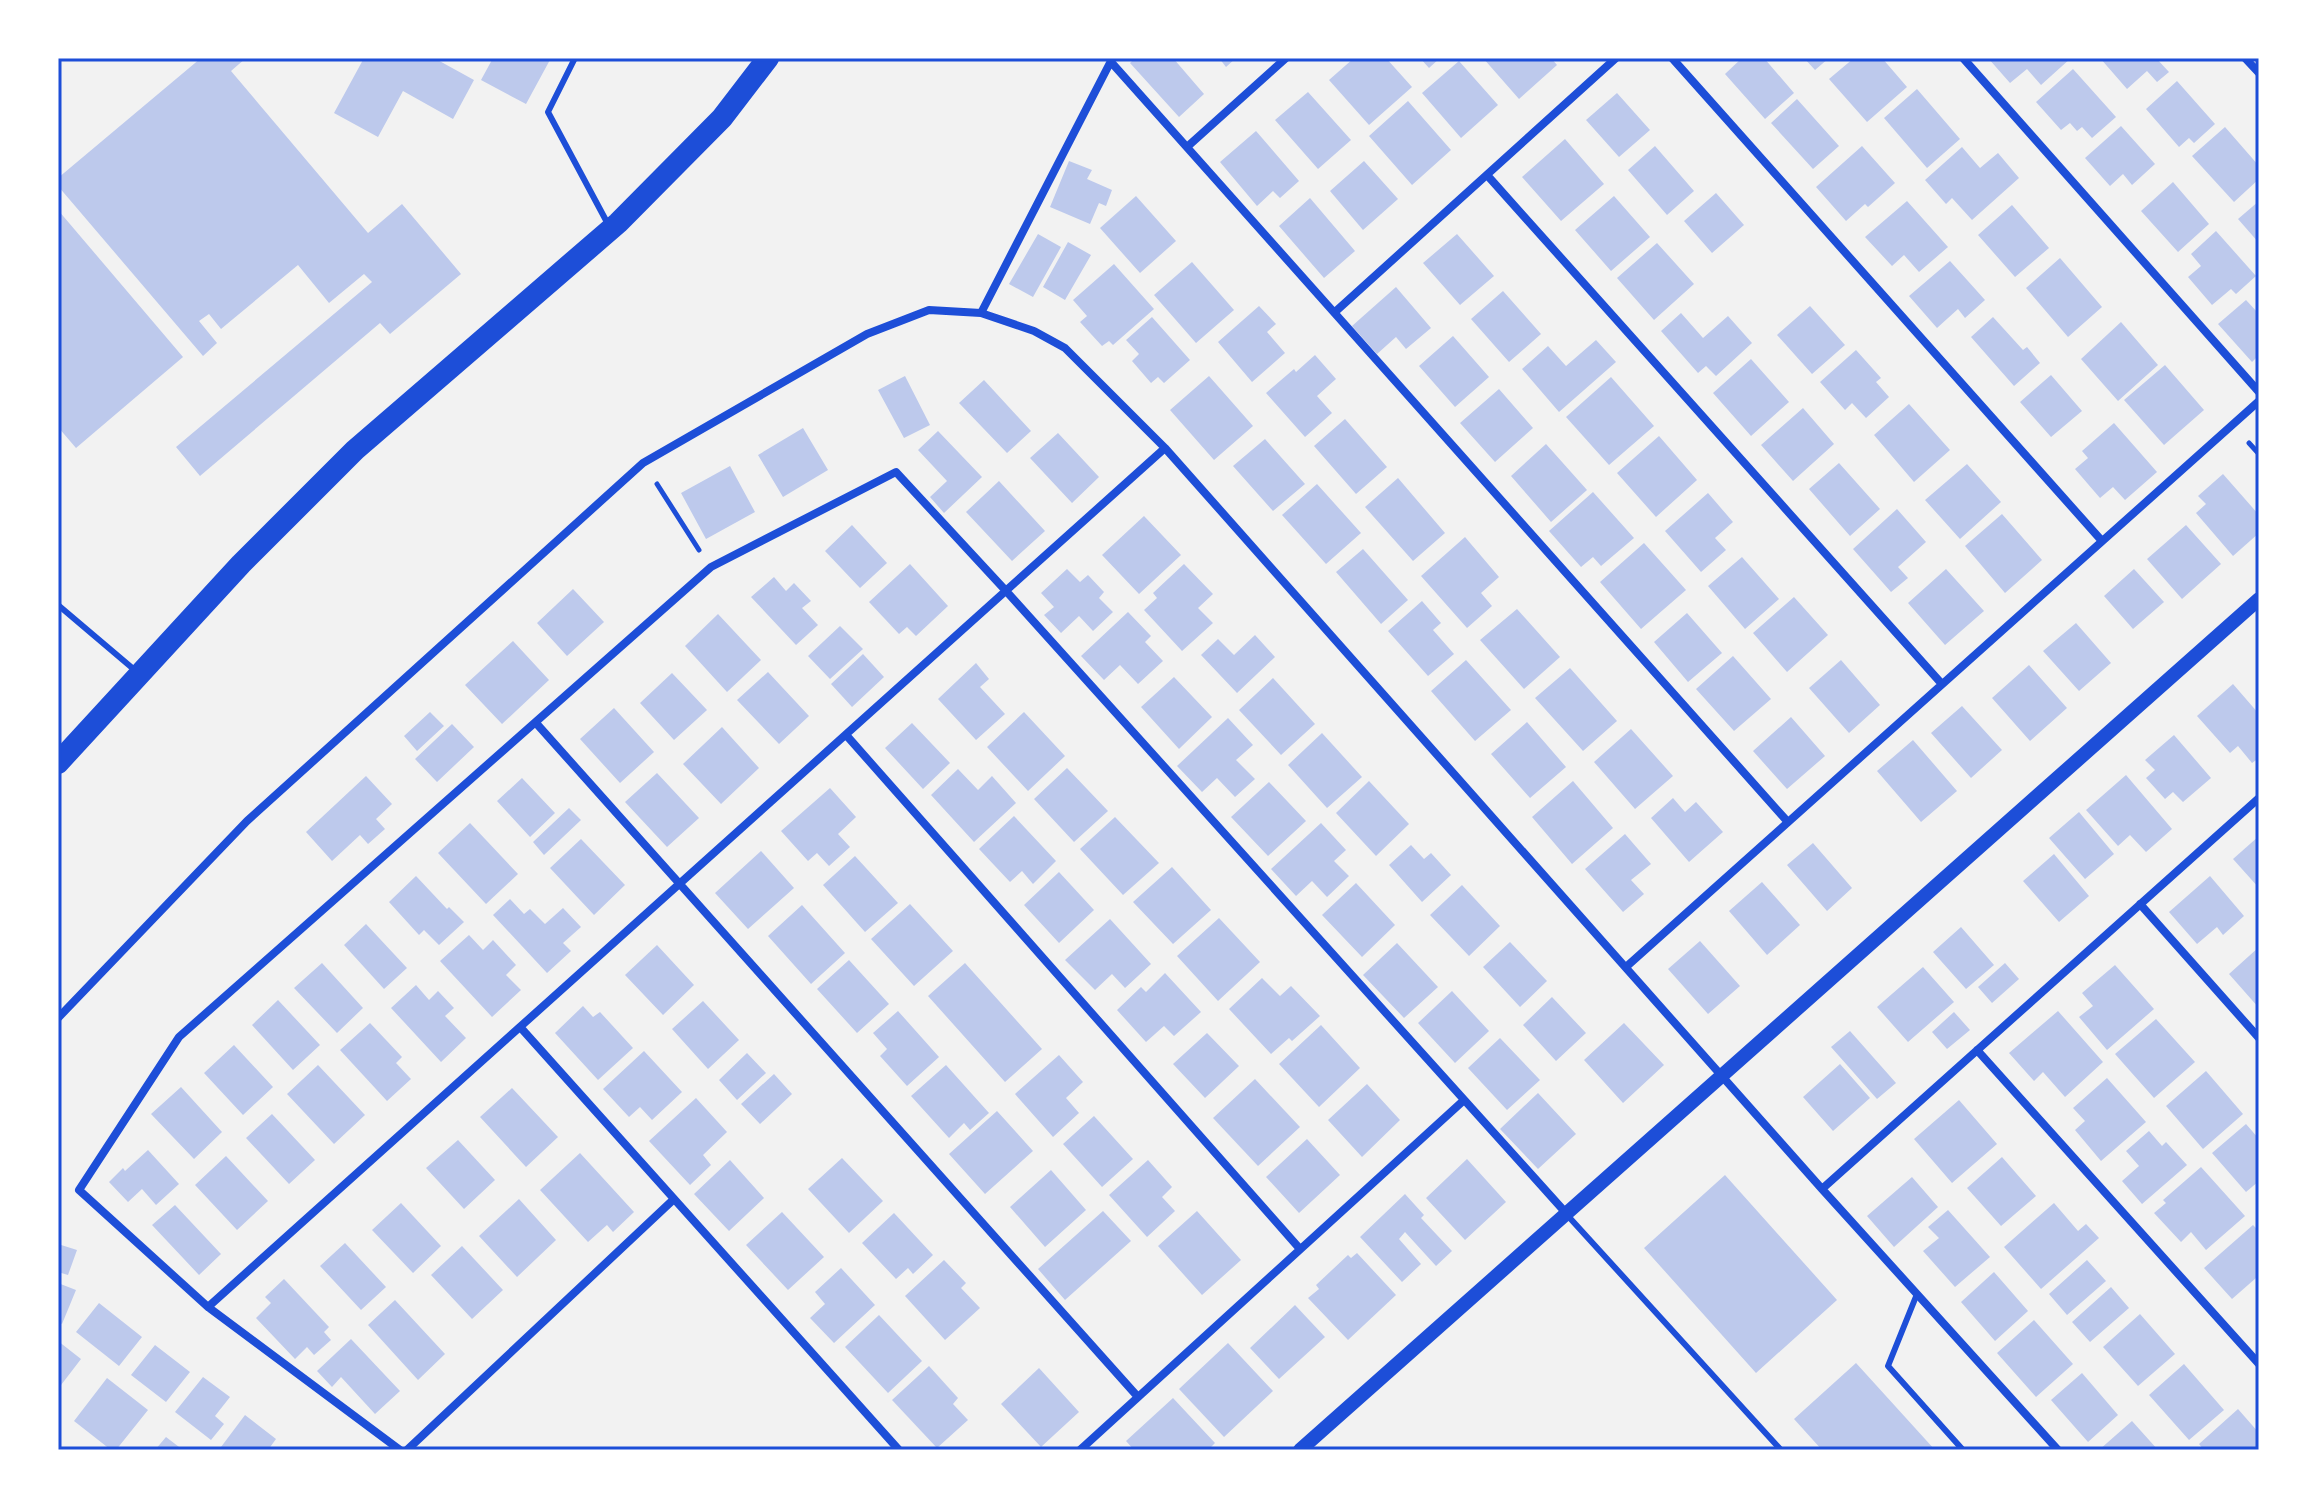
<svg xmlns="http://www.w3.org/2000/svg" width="2317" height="1508" viewBox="0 0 2317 1508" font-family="Commissioner,sans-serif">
	<rect width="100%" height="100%" fill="#f2f2f2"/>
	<path fill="#bdc9ec" d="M201,58H246L231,71L368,233L402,204L461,274L390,334L380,323L200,476L176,447L372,282L364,274L329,303L298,265L221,329L209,314L199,321L217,343L203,356L58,186V178Z
		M364,58H434L474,80L453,119L403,91L378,137L334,113Z
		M493,58H551L526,104L481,80Z
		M1135,58H1173L1204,94L1179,117L1130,63Z
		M1219,58H1236L1226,67Z
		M1354,58H1386L1412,87L1369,125L1329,80Z
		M1420,58H1440L1429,68Z
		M1483,58H1551L1557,65L1519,99Z
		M1742,58H1764L1794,93L1765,119L1725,74Z
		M1804,58H1829L1815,70Z
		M1854,58H1882L1907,87L1867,122L1829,79Z
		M1988,58H2071L2041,85L2027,69L2010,83Z
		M2100,58H2156L2169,72L2157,82L2147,71L2127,89Z
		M1459,61L1498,105L1461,138L1422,93Z
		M2073,69L2116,117L2092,138L2082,127L2077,131L2070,123L2061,130L2036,102Z
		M2177,81L2215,124L2194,143L2189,138L2179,147L2146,109Z
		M1917,89L1960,139L1927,168L1884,118Z
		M1308,92L1351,140L1318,169L1275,120Z
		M1617,93L1650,130L1619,157L1586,120Z
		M1797,99L1839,146L1813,169L1771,123Z
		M1408,101L1451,150L1412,185L1369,136Z
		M2121,126L2155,164L2132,185L2123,174L2110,186L2085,158Z
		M2225,127L2259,166V179L2234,202L2192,156Z
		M1256,131L1299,181L1280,198L1273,191L1257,206L1220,162Z
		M1565,139L1604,184L1561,221L1522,177Z
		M1655,146L1694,191L1667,215L1628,170Z
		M1862,146L1895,183L1868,207L1865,204L1846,221L1816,187Z
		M1962,147L1980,168L1998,153L2019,178L1972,220L1952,198L1946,204L1925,180Z
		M1069,161L1092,170L1087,179L1112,190L1106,206L1099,203L1090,224L1050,207Z
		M1364,161L1398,199L1363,230L1330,191Z
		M2173,182L2209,224L2178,252L2141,211Z
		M1716,193L1744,225L1712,253L1684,221Z
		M1136,196L1176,241L1140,273L1100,228Z
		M1614,196L1650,237L1611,271L1575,230Z
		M1310,198L1355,251L1324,278L1279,226Z
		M1907,201L1948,247L1919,272L1904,255L1892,266L1865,237Z
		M2259,201V243L2238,219Z
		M2012,205L2049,248L2015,277L1978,235Z
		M58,210L183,357L76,448L58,427Z
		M2216,231L2256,276L2236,294L2231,289L2212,305L2188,277L2201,266L2191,254Z
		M1038,234L1061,247L1033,297L1009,284Z
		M1457,234L1494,276L1460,305L1423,263Z
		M1068,242L1091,255L1065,300L1043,287Z
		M1657,243L1694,284L1654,320L1617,278Z
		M2060,258L2102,307L2068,337L2026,288Z
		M1950,261L1985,300L1965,318L1958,309L1937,328L1909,296Z
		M1192,262L1234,310L1196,343L1154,295Z
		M1114,264L1154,309L1113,345L1109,341L1102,346L1080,322L1087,316L1073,300Z
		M1396,287L1431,328L1406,349L1396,337L1377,354L1352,326Z
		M1503,291L1541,334L1509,362L1471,319Z
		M2246,300L2259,314V355L2252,362L2218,324Z
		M1259,306L1276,324L1267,332L1285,353L1252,382L1218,342Z
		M1810,306L1845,345L1812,374L1777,335Z
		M1681,313L1703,338L1728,316L1752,343L1716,376L1706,366L1698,373L1661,331Z
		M1152,317L1190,360L1164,383L1158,377L1151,383L1132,361L1139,354L1126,340Z
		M1993,317L2023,350L2027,347L2040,363L2014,386L1971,337Z
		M2121,322L2158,365L2118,401L2081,359Z
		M1453,336L1489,377L1455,407L1419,366Z
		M1596,340L1616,362L1559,412L1522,369L1548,346L1566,366Z
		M1856,350L1881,378L1876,382L1889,397L1866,418L1852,403L1845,410L1820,382Z
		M1315,355L1336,379L1317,396L1332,413L1305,437L1266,393L1294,369L1296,372Z
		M1751,359L1789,402L1751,436L1713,393Z
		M2165,365L2204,410L2164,445L2124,400Z
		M2051,375L2082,411L2051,437L2020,402Z
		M905,376L930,425L904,438L878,390Z
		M1209,376L1253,426L1214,460L1170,410Z
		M1611,377L1654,426L1609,465L1566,417Z
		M984,380L1031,431L1007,453L959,403Z
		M1499,389L1533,428L1495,462L1460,423Z
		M1909,404L1950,450L1914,482L1874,435Z
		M1803,408L1834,444L1793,481L1761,445Z
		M1345,419L1387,467L1356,494L1314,446Z
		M2114,423L2157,472L2125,500L2113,487L2100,498L2075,469L2088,458L2082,451Z
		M803,428L828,470L783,497L758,455Z
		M938,431L982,477L944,513L930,497L947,481L918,450Z
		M1058,433L1099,477L1072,503L1030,458Z
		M1659,436L1697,480L1656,517L1617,473Z
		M1265,439L1305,484L1273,511L1233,466Z
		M1546,444L1587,490L1551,522L1511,476Z
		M1839,463L1880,509L1850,536L1809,489Z
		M1967,464L2001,502L1960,539L1925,500Z
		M730,466L755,512L706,539L681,493Z
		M2223,474L2259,515V533L2233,556L2196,513L2206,504L2198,496Z
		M1398,478L1445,533L1413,561L1365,507Z
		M999,481L1045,531L1012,561L966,512Z
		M1317,484L1361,533L1326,564L1282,515Z
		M1593,492L1634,538L1601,566L1593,557L1581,567L1549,531Z
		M1708,493L1733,522L1715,538L1726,550L1701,572L1665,531Z
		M1897,509L1926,542L1898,567L1908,578L1891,592L1853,549Z
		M2002,514L2042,560L2005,593L1965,546Z
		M1144,516L1181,555L1139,594L1102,555Z
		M852,525L887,563L860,588L825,551Z
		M2186,525L2221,564L2182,599L2147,559Z
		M1465,537L1499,577L1481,593L1492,606L1467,628L1421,576Z
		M1644,543L1686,590L1641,629L1600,582Z
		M1363,549L1408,600L1381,624L1336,572Z
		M1742,557L1779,599L1745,629L1708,586Z
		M910,564L948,606L916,636L907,627L899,634L869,602Z
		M1184,564L1213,594L1198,608L1213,623L1182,651L1144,610L1157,598L1153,593Z
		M1067,569L1080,582L1088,575L1104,592L1099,598L1113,612L1093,631L1079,616L1061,633L1044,615L1054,607L1041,593Z
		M1946,569L1984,611L1945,645L1908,603Z
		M2134,569L2164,602L2133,629L2104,596Z
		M774,577L786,591L794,583L811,601L802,608L818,625L796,645L751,597Z
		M573,589L604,622L567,656L537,623Z
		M1794,597L1828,635L1787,672L1753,633Z
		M1422,601L1441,623L1433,630L1454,654L1428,676L1388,631Z
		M1517,609L1560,657L1524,689L1480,640Z
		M1128,612L1151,636L1145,642L1163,661L1138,684L1120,665L1104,680L1081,656Z
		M1687,613L1722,653L1688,682L1654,642Z
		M718,614L761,660L727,692L685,646Z
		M2076,623L2111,663L2079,691L2043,651Z
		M840,626L863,649L830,679L808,656Z
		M1255,635L1275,657L1237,693L1201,655L1218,639L1234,655Z
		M513,641L549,680L502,724L465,685Z
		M863,654L884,677L852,707L831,684Z
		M1733,656L1771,699L1734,731L1696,689Z
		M1466,660L1511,710L1475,741L1431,691Z
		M1841,660L1880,705L1849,733L1809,688Z
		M976,663L989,679L980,687L1005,714L976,740L938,699Z
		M2029,665L2067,708L2030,741L1992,698Z
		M1570,668L1617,721L1583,751L1535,698Z
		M768,672L809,716L779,744L737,700Z
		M672,673L707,710L674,740L640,703Z
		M1174,677L1212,717L1179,749L1141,707Z
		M1273,678L1315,724L1281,755L1239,710Z
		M2233,684L2259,714V758L2252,763L2238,746L2230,753L2197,716Z
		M1962,706L2002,750L1971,778L1931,733Z
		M614,708L654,752L620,783L580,739Z
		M430,712L444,726L417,751L404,736Z
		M1024,712L1065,756L1028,791L987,747Z
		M1791,717L1825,756L1787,789L1753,751Z
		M1228,718L1253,745L1236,760L1255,779L1235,797L1217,778L1202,792L1177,766Z
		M1527,722L1566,767L1530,798L1491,754Z
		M912,723L950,763L923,789L885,748Z
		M452,724L474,747L437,782L415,759Z
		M722,727L759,768L721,804L683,764Z
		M1631,729L1673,776L1635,809L1594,762Z
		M1322,733L1362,777L1327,808L1288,765Z
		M2174,735L2211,778L2183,802L2173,792L2165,799L2146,778L2155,770L2145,760Z
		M1913,740L1957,791L1921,822L1877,771Z
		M1067,768L1108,811L1074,842L1034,799Z
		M958,769L978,790L992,776L1016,803L974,842L931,795Z
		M657,773L699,818L667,847L625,802Z
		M2126,775L2172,829L2146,852L2130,835L2118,846L2086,810Z
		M366,776L392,804L376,819L385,829L368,844L360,835L332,861L306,832Z
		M522,778L555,813L530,837L497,801Z
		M1369,781L1409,824L1376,856L1336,813Z
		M1573,781L1613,828L1572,864L1532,817Z
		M1269,782L1306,821L1268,856L1231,817Z
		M830,788L856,817L838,834L850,847L829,866L817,853L808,861L781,831Z
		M1673,798L1685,812L1696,802L1723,832L1689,862L1651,818Z
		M569,808L581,820L544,855L533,842Z
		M2079,812L2114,854L2085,879L2049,838Z
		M1014,816L1056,861L1033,884L1022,871L1010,882L979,849Z
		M1115,817L1159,863L1123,895L1080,849Z
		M470,823L518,874L486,904L438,853Z
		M1321,823L1346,850L1334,861L1349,876L1327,897L1312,881L1296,896L1271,869Z
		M1625,834L1651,864L1631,880L1644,894L1623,912L1585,869Z
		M2259,836V888L2233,859Z
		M581,839L625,885L594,915L550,868Z
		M1813,843L1852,888L1827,911L1787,865Z
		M1411,845L1424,859L1431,853L1451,875L1422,902L1389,865Z
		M761,851L794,888L748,929L715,893Z
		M2054,854L2089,896L2059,922L2023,881Z
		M855,856L898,903L865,932L823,885Z
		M1172,867L1211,910L1173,944L1133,902Z
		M1059,872L1094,910L1059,943L1024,905Z
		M416,876L447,909L449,907L464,922L439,945L424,930L419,935L389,902Z
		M2210,876L2244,916L2223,935L2217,927L2197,944L2169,912Z
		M1762,882L1800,925L1767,955L1729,911Z
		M1356,883L1395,925L1362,957L1322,915Z
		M1462,885L1500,926L1469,956L1430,915Z
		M510,899L524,914L530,909L545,924L563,908L581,927L563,943L571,951L547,973L493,915Z
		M910,904L953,951L914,986L871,939Z
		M802,905L845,953L811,984L768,936Z
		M1219,918L1260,962L1218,1001L1177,956Z
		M1110,919L1151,964L1125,988L1112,974L1095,990L1065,960Z
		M366,924L407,968L384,989L344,945Z
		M1961,927L1994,965L1966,989L1933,952Z
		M469,935L483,950L493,940L516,965L506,975L521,990L492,1017L440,961Z
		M1700,941L1740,986L1708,1014L1668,969Z
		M1510,942L1547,981L1520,1007L1483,967Z
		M1397,943L1438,987L1404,1018L1363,975Z
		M657,945L694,985L663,1015L625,975Z
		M2259,947V1008L2229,974Z
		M849,960L889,1004L857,1033L817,989Z
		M322,963L363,1008L337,1033L294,988Z
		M965,963L1042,1049L1005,1082L928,996Z
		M2005,963L2019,979L1992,1003L1978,987Z
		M2115,965L2154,1009L2107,1050L2079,1017L2093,1006L2082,993Z
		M1923,967L1954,1002L1908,1042L1877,1007Z
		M1165,973L1201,1012L1174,1036L1164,1026L1146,1042L1117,1010L1141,987L1146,992Z
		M1262,978L1280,996L1291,986L1320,1016L1292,1041L1289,1038L1271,1054L1229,1009Z
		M416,985L429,1000L438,991L454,1008L445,1016L466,1038L441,1062L391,1008Z
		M1452,991L1489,1031L1455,1063L1418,1023Z
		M1552,997L1586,1033L1556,1061L1523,1025Z
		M278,1000L320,1045L293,1070L252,1025Z
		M703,1001L739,1040L708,1069L672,1029Z
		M583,1006L593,1017L600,1012L633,1048L598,1080L555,1033Z
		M898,1011L939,1057L907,1086L880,1056L887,1049L873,1033Z
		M2058,1011L2103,1062L2065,1097L2043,1072L2034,1081L2009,1053Z
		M1954,1012L1970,1030L1947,1049L1932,1032Z
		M2156,1019L2195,1062L2154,1098L2115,1054Z
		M370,1023L402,1057L396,1063L411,1079L387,1101L340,1050Z
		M1624,1023L1664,1065L1623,1103L1584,1060Z
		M1321,1025L1360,1068L1319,1107L1279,1064Z
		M1850,1031L1896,1083L1877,1099L1831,1047Z
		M1207,1033L1239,1066L1205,1098L1173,1064Z
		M1500,1038L1540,1080L1507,1110L1468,1068Z
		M234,1045L273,1087L243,1115L204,1073Z
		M644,1051L682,1092L652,1120L640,1107L629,1117L603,1089Z
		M747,1053L766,1073L737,1100L719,1080Z
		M1059,1055L1083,1082L1066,1098L1079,1113L1053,1137L1015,1094Z
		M1840,1064L1870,1098L1833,1131L1803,1097Z
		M318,1065L365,1115L334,1144L287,1094Z
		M946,1065L989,1113L970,1130L964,1123L949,1138L911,1096Z
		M2206,1071L2243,1114L2203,1149L2166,1106Z
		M774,1074L792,1094L760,1124L741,1104Z
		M2107,1078L2146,1122L2101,1161L2075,1130L2085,1121L2073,1108Z
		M1255,1079L1300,1127L1258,1166L1213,1118Z
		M1367,1084L1400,1120L1362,1157L1328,1120Z
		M181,1087L222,1132L194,1159L151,1114Z
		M512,1088L558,1137L526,1167L480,1117Z
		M1538,1093L1576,1134L1538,1169L1500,1129Z
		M696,1098L727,1132L703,1155L711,1165L690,1185L649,1141Z
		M1959,1100L1997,1144L1952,1183L1914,1139Z
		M997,1111L1033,1151L985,1194L949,1154Z
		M272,1114L315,1160L289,1184L246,1138Z
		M1094,1116L1133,1159L1102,1187L1063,1144Z
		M2246,1124L2259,1139V1181L2246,1192L2212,1153Z
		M2149,1131L2162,1146L2166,1142L2187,1165L2142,1204L2122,1181L2139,1166L2126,1151Z
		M1307,1139L1340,1175L1299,1213L1266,1177Z
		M458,1140L495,1180L464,1209L426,1168Z
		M148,1150L179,1184L156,1205L142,1189L128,1202L109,1182L123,1168L125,1171Z
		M580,1153L634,1212L613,1232L607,1225L588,1242L540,1190Z
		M226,1156L268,1201L237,1230L195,1185Z
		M2002,1157L2036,1196L2001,1226L1967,1188Z
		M842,1158L883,1201L849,1233L808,1189Z
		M1467,1159L1506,1202L1465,1240L1426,1198Z
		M730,1160L764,1198L729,1231L694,1194Z
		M1148,1160L1172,1187L1162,1197L1175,1211L1147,1237L1109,1195Z
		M2201,1167L2245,1216L2206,1250L2191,1232L2181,1242L2154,1213L2166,1203L2163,1200Z
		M1051,1170L1086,1210L1045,1247L1010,1207Z
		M1725,1175L1837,1300L1756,1373L1644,1248Z
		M1912,1177L1938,1207L1894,1247L1867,1216Z
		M1405,1194L1424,1215L1421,1218L1452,1251L1436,1266L1405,1232L1399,1239L1421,1264L1402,1282L1360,1237Z
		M519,1199L556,1240L517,1277L479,1236Z
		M401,1203L441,1246L413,1273L372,1230Z
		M2054,1203L2078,1231L2086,1224L2099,1238L2041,1289L2004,1247Z
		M175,1205L221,1254L199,1275L152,1225Z
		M1948,1210L1990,1257L1955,1287L1923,1251L1939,1238L1928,1227Z
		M1103,1211L1131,1241L1065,1300L1038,1269Z
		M1197,1211L1241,1260L1202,1295L1158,1246Z
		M782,1212L824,1257L788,1290L746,1245Z
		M894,1213L933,1255L913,1274L908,1268L896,1279L862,1243Z
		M2253,1225L2259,1231V1281L2256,1278L2232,1299L2204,1268Z
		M345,1243L386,1287L361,1310L320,1266Z
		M58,1244L77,1250L68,1275L58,1272Z
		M462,1246L503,1290L472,1319L431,1275Z
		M1357,1253L1396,1295L1348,1340L1308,1298L1319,1289L1316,1285L1348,1255L1351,1258Z
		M944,1260L966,1283L961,1288L980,1308L945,1340L905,1296Z
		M2087,1260L2106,1281L2067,1315L2049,1294Z
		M841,1268L875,1305L834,1343L810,1318L825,1304L815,1292Z
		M1994,1272L2028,1311L1995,1341L1961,1302Z
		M284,1279L329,1327L324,1332L331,1340L314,1355L307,1347L295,1359L256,1318L271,1303L265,1297Z
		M58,1283L76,1290L62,1324L58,1322Z
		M2111,1287L2129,1308L2090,1342L2072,1322Z
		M395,1300L445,1354L418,1380L368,1325Z
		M99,1303L142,1337L119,1366L76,1332Z
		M1295,1305L1325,1337L1279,1379L1250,1348Z
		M2140,1314L2175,1354L2138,1386L2103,1347Z
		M879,1315L922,1361L888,1393L845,1347Z
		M2034,1320L2073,1364L2036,1397L1997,1353Z
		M351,1339L400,1391L375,1414L341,1377L332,1387L317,1371Z
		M58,1341L81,1359L58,1389Z
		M1228,1343L1273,1391L1224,1437L1179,1389Z
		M155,1345L190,1372L166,1402L131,1375Z
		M1856,1363L1935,1450H1822L1794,1419Z
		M2184,1364L2224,1410L2189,1440L2149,1395Z
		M929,1366L958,1398L953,1404L968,1420L937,1448L892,1400Z
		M1039,1368L1079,1412L1041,1447L1001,1404Z
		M2082,1373L2118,1415L2088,1442L2051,1400Z
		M203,1377L230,1397L215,1416L224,1424L211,1440L175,1412Z
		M107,1378L148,1410L116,1450H111L74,1421Z
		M1173,1398L1215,1443L1208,1450H1134L1126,1441Z
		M2238,1409L2259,1433V1450H2204L2199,1444Z
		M245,1415L276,1439L268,1450H224L221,1447Z
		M2132,1421L2158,1450H2099Z
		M166,1437L183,1450H155Z"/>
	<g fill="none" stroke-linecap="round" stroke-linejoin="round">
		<path stroke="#1d4ed8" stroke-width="5" d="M2249,443L2259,454
			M657,484L699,550"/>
		<path stroke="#1d4ed8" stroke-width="6" d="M575,58L548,112L609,226
			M58,605L137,672
			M1568,1216L1781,1450
			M1917,1294L1888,1366L1963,1450"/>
		<path stroke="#1d4ed8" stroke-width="8" d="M1672,58L2102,541
			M1963,58L2259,392
			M2245,58L2259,73
			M1111,62L1787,821
			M1187,147L1286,58
			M1487,175L1941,683
			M1335,312L1616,58
			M981,313L1112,59
			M536,723L1138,1397
			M847,736L1300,1249
			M2140,904L2259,1038
			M1626,967L2259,401
			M58,1018L247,821L643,463L867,334L929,310L981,313L1034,331L1065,348L1165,448L1822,1189L2058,1450
			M521,1028L899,1450
			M1977,1050L2259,1364
			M1822,1189L2259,798
			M208,1307L1165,448
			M400,1450L208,1307L79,1190L179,1037L711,567L896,472L1007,592L1566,1213
			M407,1450L674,1199
			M1080,1450L1463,1101"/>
		<path stroke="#1d4ed8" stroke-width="14" d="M1300,1450L2259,599"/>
		<path stroke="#1d4ed8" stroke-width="22" d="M58,763L241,564L355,450L618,223L722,118L768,58"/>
	</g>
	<rect width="2317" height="1508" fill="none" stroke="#ffffff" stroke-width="120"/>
	<rect x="60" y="60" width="2197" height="1388" fill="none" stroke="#1d4ed8" stroke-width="3"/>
</svg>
